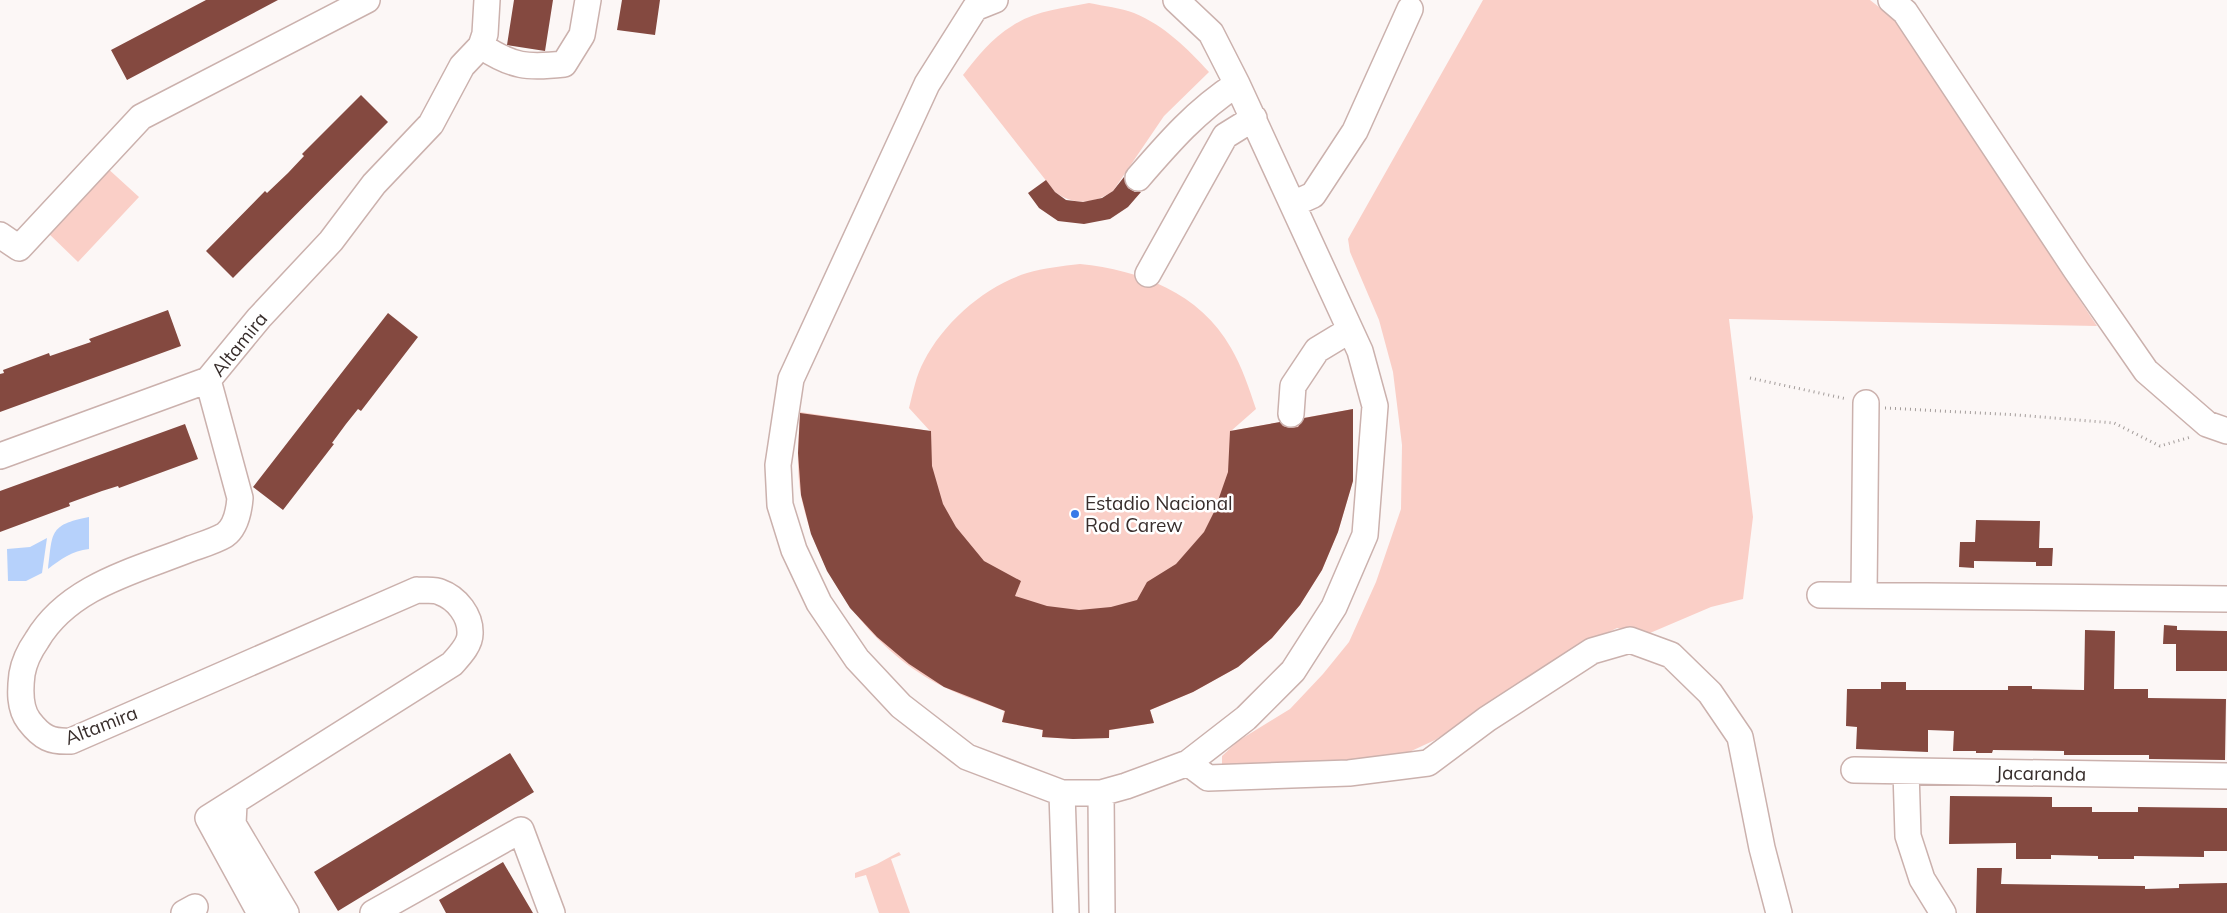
<svg xmlns="http://www.w3.org/2000/svg" width="2227" height="913" viewBox="0 0 2227 913" font-family="Mulish,sans-serif">
	<rect width="100%" height="100%" fill="#fcf7f6"/>
	<path fill="#facfc7" d="M1483,0H1870L1893,18L2097,326L1729,319L1753,517L1743,599L1711,607L1650,633L1617,628L1585,644L1435,740L1407,753L1313,765L1222,766V756L1238,741L1290,709L1323,674L1349,642L1376,582L1401,509L1402,445L1393,372L1379,320L1350,252L1348,239Z
		M1089,3C1104,6 1121,8 1134,13C1165,26 1187,48 1209,72L1164,116L1113,191C1094,204 1074,206 1055,192L963,75C977,57 992,38 1012,26C1034,11 1063,8 1089,3Z
		M105,166L139,197L78,262L45,230Z
		M1080,264C1140,270 1200,293 1231,348C1242,367 1249,388 1256,409L1231,431L1353,409V481L1338,532L1322,570L1300,605L1272,638L1238,667L1193,692L1150,710L1154,723L1110,730L1109,738L1073,739L1042,737V730L1002,722L1004,711C985,703 963,697 944,687C871,651 817,575 801,496C796,469 798,440 800,412L930,431L909,408C913,393 916,375 924,361C944,322 985,286 1027,273C1044,268 1062,266 1080,264Z
		M899,852L901,855L891,859L910,913H879L866,875L855,878V873L877,864Z"/>
	<path fill="#b6d1fb" d="M89,517V549C72,551 61,559 48,569C53,533 48,525 89,517Z
		M47,538L42,573L26,581H8L7,549L30,547Z"/>
	<path fill="#844940" d="M206,0H278L127,80L111,50Z
		M514,0H553L545,51L507,45Z
		M622,0H660L655,35L617,30Z
		M361,95L388,122L233,278L206,251L265,191L267,193L288,173L304,156L302,154Z
		M1124,177L1128,188L1135,192H1141L1128,207L1110,219L1084,224L1058,221L1039,208L1028,193L1046,180L1055,192L1066,200L1083,202L1102,198L1113,191Z
		M168,310L181,346L0,412V374L4,373L3,370L49,353L50,356L91,342L89,339Z
		M388,313L418,337L361,411L358,409L346,424L332,443L334,444L283,510L253,487Z
		M1353,409V481L1338,532L1322,570L1300,605L1272,638L1238,667L1193,692L1150,710L1154,723L1109,730V738L1073,739L1042,737L1043,730L1002,722L1005,711L944,687L909,664L877,637L850,608L827,571L811,534L801,495L798,453L800,413L931,431L932,466L943,504L956,527L984,561L1021,581L1015,596L1047,606L1079,610L1111,607L1137,600L1147,582L1176,564L1204,532L1214,512L1228,472L1230,431L1280,422L1283,426L1290,428L1298,427L1304,418Z
		M185,424L198,459L119,488L118,486L102,491L69,503L70,506L0,532V491Z
		M1976,520L2040,521L2039,548H2053L2052,566H2036V562L1974,561V568L1959,567L1960,542H1975Z
		M2164,625L2177,626V630L2227,631V671H2176V644H2163Z
		M2085,630L2115,631L2114,689H2148V698L2226,699L2225,760L2149,759V755H2064V751L1993,750L1992,753H1976V751H1953L1954,731L1928,730V752L1856,749L1857,727L1846,726L1847,689H1881V682H1906V690H2008V686H2032V689L2084,690Z
		M510,753L534,792L338,911L314,872Z
		M1950,796L2052,797V807H2092V812H2138V807L2227,808V851H2204V857L2134,856V859H2098V856L2051,855V859H2016V843L1949,844Z
		M503,862L533,913H446L439,900Z
		M1977,868H2002L2001,884L2145,886V889L2179,888V884L2227,883V913H1976Z"/>
	<g fill="none" stroke-linecap="round" stroke-linejoin="round">
		<defs>
			<path id="minor" d="M995,0L975,8L927,84L791,379L778,465L780,505L794,550L819,603L857,659L901,706L967,757L1062,793H1101L1126,786L1188,763L1246,718L1293,671L1334,607L1365,535L1375,406L1360,351L1237,84L1211,33L1176,0
				M1891,0L1905,12L2076,270L2146,371L2207,424L2227,431
				M481,46C513,67 527,68 564,64L582,35L588,0
				M1138,178C1170,141 1196,111 1237,84
				M1293,204L1313,195L1355,131L1410,9
				M0,235L19,248L141,117L367,0
				M1148,274L1225,136L1254,118
				M1291,414L1293,386L1317,350L1350,330
				M0,456L208,380
				M1820,595L2227,599
				M1864,595L1866,403
				M1188,763L1208,778L1349,773L1428,763L1487,719L1592,651L1630,640L1671,655L1710,693L1740,737L1762,848L1779,913
				M1854,770L2227,776
				M1906,771L1908,836L1922,879L1943,913
				M1062,793L1066,913
				M1101,793L1102,913
				M234,804L233,824L286,913
				M184,913L195,907
				M260,913L208,818L452,664C459,656 470,645 470,634C471,616 457,598 440,592C434,589 424,591 417,590L71,741C51,742 42,738 29,721C19,708 20,690 22,674C24,662 30,650 37,640C69,586 135,571 190,549C201,545 215,541 225,535C236,527 239,510 240,498L208,380L259,318L331,241L374,184L431,124L462,66L481,46L485,34L487,0
				M373,913L521,830L552,913"/>
		</defs>
		<use href="#minor" stroke="#cbb1ad" stroke-width="28"/>
		<path stroke="#a39c9a" stroke-width="3" stroke-dasharray="1 4" stroke-linecap="butt" d="M1750,378L1847,399
			M1885,408L2018,415L2114,423L2160,446L2191,437"/>
		<use href="#minor" stroke="#fff" stroke-width="25"/>
	</g>
	<circle fill="#387ae8" stroke="#fff" stroke-width="2" cx="1075" cy="514" r="5"/>
	<g text-anchor="middle" dominant-baseline="central" stroke-width="5" stroke-linejoin="round" paint-order="stroke">
		<g font-size="19" fill="#382e2c" stroke="#fff">
			<text transform="translate(239 344) rotate(-51)">Altamira</text>
			<text transform="translate(101 725) rotate(-21)">Altamira</text>
			<text transform="translate(2041 773) rotate(1)">Jacaranda</text>
		</g>
		<g font-size="19" fill="#382e2c" stroke="#fff" text-anchor="start">
			<text x="1085" y="503">Estadio Nacional<tspan x="1085" dy="22">Rod Carew</tspan></text>
		</g>
	</g>
</svg>
